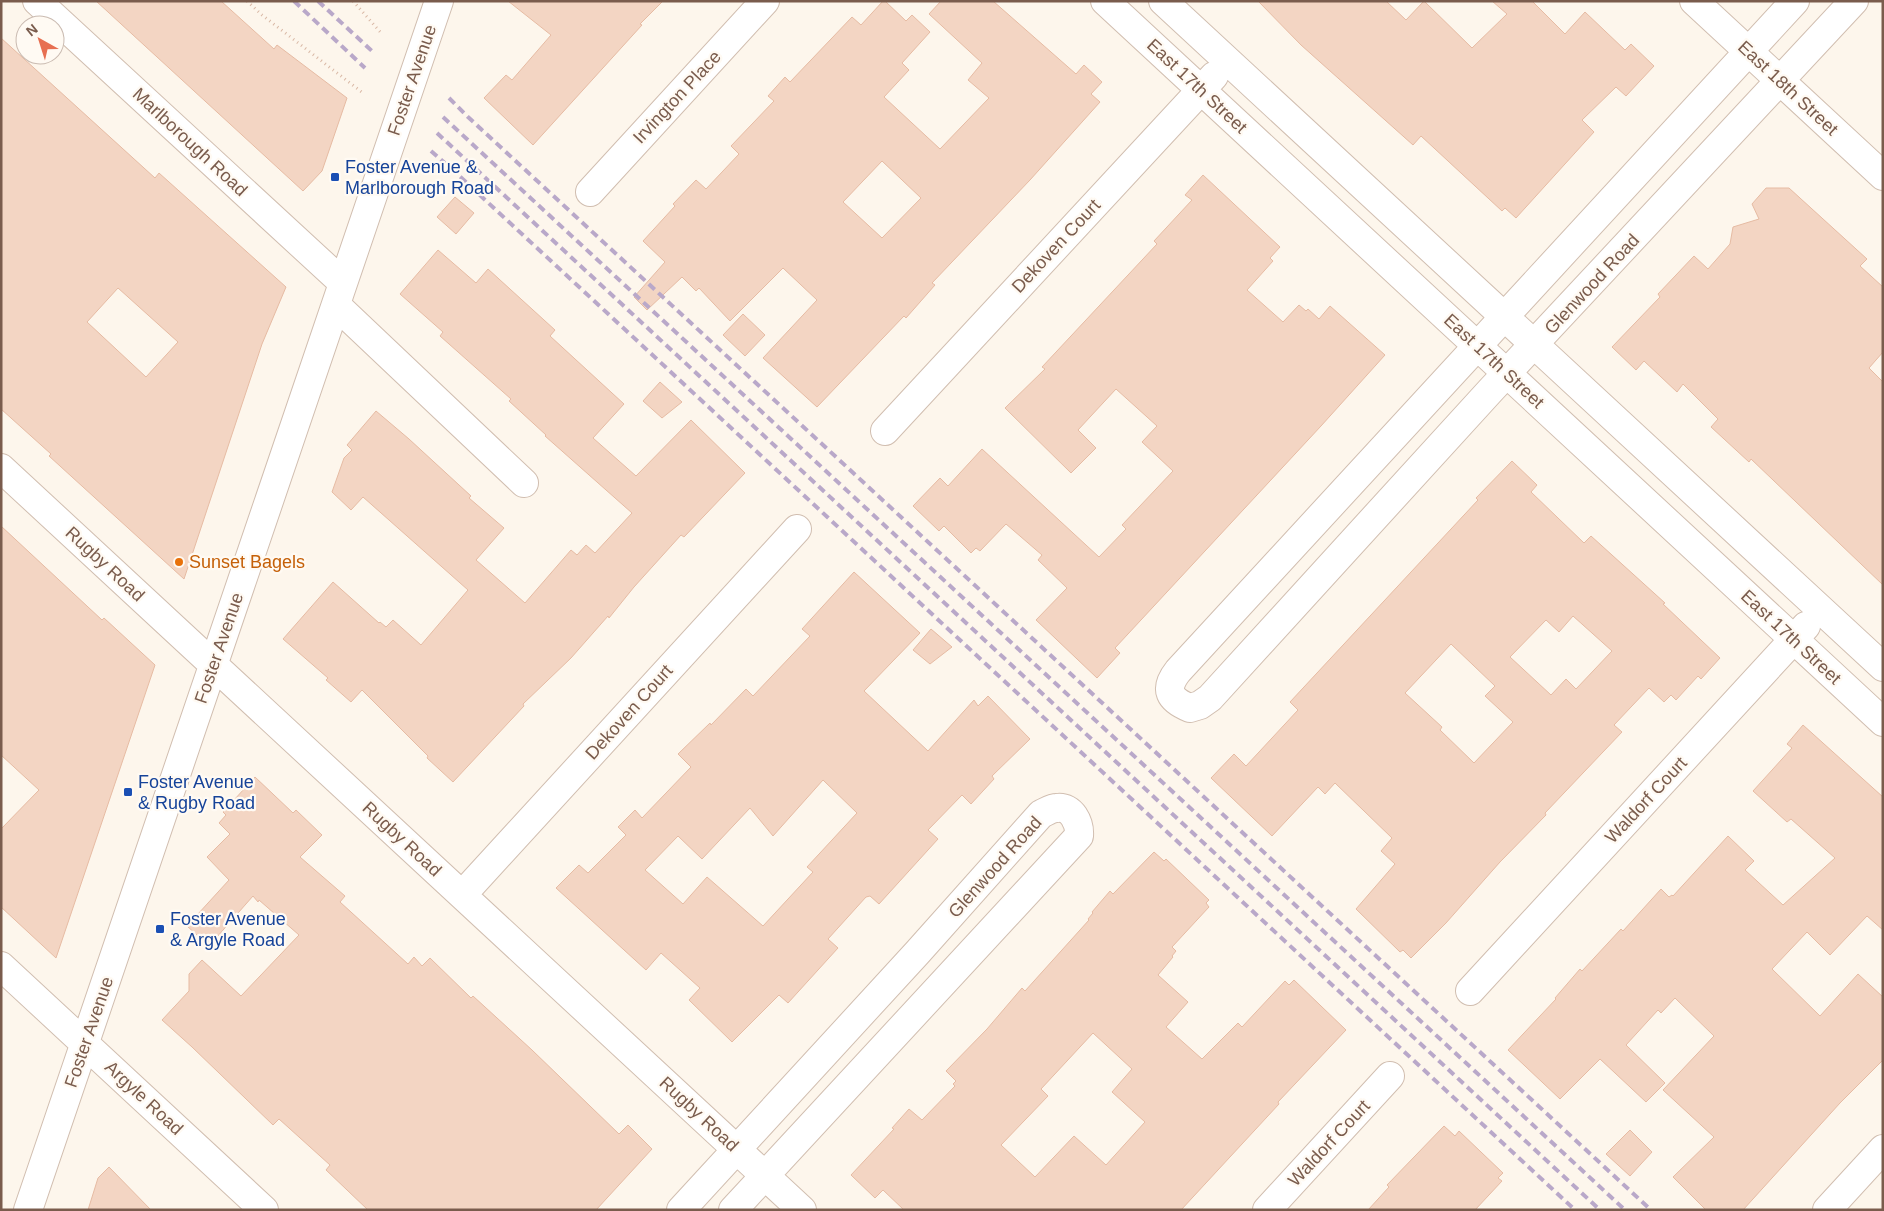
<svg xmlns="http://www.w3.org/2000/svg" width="1884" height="1211" viewBox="0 0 1884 1211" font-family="Arial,sans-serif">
	<rect width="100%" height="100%" fill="#fdf6ec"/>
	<path fill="#f3d5c3" stroke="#e6bba3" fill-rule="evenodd" d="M96,1H221L274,49L277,45L347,98L322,171L303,191Z
		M508,1H663L640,24L642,25L533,145L484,98L506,75L512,80L551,35Z
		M883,1H885L906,21L912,15L930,32L902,63L909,70L884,97L940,149L989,98L968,80L982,63L929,14L941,1H993L1076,74L1084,65L1102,82L1091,94L1100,102L1030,180L932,283L935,285L906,318L904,316L817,407L763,358L817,300L783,268L730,321L699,288L696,291L682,277L647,310L634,297L665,262L643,241L675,206L673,204L696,180L706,189L739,154L731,146L774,101L768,96L785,77L790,82L852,17L861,25ZM882,161L921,198L882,238L843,202Z
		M1258,1H1386L1406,20L1424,1L1472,48L1507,14L1492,1H1532L1565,34L1585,12L1625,50L1631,44L1654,66L1626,96L1616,87L1582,120L1594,132L1516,218L1505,208L1502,211L1421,136L1413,145L1301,45Z
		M1,38L155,178L159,173L286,287L262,344L184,579L49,456L51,454L1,409ZM118,288L178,342L146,377L87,322Z
		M1203,175L1280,247L1270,258L1273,261L1247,290L1283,322L1299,305L1306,311L1308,309L1319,319L1330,306L1385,355L1321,426L1115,648L1120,653L1097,678L1036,620L1067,588L1038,560L1042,555L1006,524L980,551L976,548L971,553L944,526L939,531L913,506L940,478L948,486L982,449L1099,557L1126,529L1122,525L1173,471L1142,442L1157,426L1116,389L1078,430L1096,448L1071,473L1005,408L1045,369L1042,367L1157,244L1154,241L1192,200L1185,195Z
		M1766,188H1789L1867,259L1860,266L1883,287V352L1869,368L1883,382V585L1751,459L1749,462L1711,427L1718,419L1683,384L1677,392L1644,361L1636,370L1612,347L1660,297L1658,294L1694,256L1708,269L1730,244L1733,227L1759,219L1752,204Z
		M455,197L474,213L456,234L437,217Z
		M438,250L476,283L488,269L555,330L550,336L624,404L593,438L636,476L691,420L745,473L684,537L681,535L634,587L609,618L608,616L571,658L523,704L524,706L453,782L427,758L428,756L362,690L351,702L326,680L328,678L283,639L333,582L379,623L380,622L386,627L393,620L421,645L468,590L363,497L351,510L332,492L344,458L352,450L347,445L376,411L409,439L471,496L469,498L504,528L476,560L525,603L571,550L577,555L586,545L595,553L632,513L545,436L546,435L509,401L511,399L440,336L443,332L400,294Z
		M743,314L765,335L745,356L723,335Z
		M660,382L682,402L662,418L643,401Z
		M1512,461L1537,485L1531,492L1584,543L1591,536L1665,603L1663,604L1720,658L1701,679L1698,676L1676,700L1671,695L1664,702L1649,688L1614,725L1622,732L1545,813L1546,815L1500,862L1446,923L1411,958L1403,950L1400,952L1356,909L1395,864L1381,851L1392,838L1335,783L1325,794L1318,787L1272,836L1211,778L1234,754L1246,766L1298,710L1290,702L1478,500L1476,498ZM1573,616L1612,651L1576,689L1566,679L1551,695L1510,657L1546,620L1559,632ZM1451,644L1495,686L1485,696L1513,722L1474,763L1440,730L1442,727L1405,693Z
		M1,526L102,620L104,618L155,665L56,958L1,907V829L39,790L1,755Z
		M854,572L920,633L864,691L928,751L974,700L978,706L988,696L1030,739L992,776L994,779L971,804L962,795L928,830L938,839L879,904L870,896L866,897L828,939L838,948L788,1003L779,995L732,1042L689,1000L700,988L661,953L646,970L556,888L579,865L588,873L626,835L618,827L635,810L642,818L691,767L678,754L710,723L711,725L746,689L753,696L810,636L802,629ZM823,780L857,813L807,867L813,872L763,926L707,877L683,904L645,870L678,836L702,859L750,808L773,836Z
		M931,629L952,647L930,664L913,650Z
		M1803,725L1883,797V930L1867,916L1830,955L1807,932L1772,969L1820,1016L1858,974L1883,997V1060L1840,1103L1743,1210H1706L1673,1177L1714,1137L1663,1090L1714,1036L1675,998L1661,1013L1658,1010L1626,1045L1665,1083L1646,1102L1600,1059L1560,1099L1508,1050L1556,999L1555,998L1580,969L1582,971L1621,929L1623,931L1661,889L1669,897L1672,895L1673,896L1728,836L1754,861L1745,870L1783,905L1835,858L1791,819L1787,822L1753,791L1792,748L1787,744Z
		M255,777L293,813L296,810L322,835L300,857L345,896L340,902L408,964L414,957L422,966L430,958L471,998L473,996L532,1050L619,1134L628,1125L652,1149L596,1210H368L326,1170L330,1165L279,1119L273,1125L192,1047L162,1020L189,991V974L202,960L241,996L299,935L259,900L258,902L253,896L209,946L187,926L229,880L207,857L230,834L219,823L226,815L223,812Z
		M1154,852L1164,861L1166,859L1209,900L1206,903L1209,907L1172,947L1176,951L1172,956L1173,957L1158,975L1188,1002L1166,1027L1202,1059L1238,1023L1242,1027L1285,981L1289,985L1294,980L1346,1030L1278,1102L1279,1104L1181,1210H904L883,1190L875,1198L851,1175L894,1129L892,1128L909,1109L922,1120L955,1086L953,1084L956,1081L946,1071L987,1029L1022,988L1025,991L1089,920L1088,919L1093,913L1092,912L1110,891L1113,894ZM1093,1033L1132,1069L1112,1092L1145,1122L1106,1165L1074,1136L1035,1177L1001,1145L1048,1096L1041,1089Z
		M1444,1126L1455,1136L1459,1131L1503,1173L1498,1178L1502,1181L1475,1210H1368L1389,1187L1387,1185Z
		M1630,1130L1652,1152L1630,1176L1606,1154Z
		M109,1167L151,1210H88L98,1178Z"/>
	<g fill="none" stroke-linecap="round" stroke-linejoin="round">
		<defs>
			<path id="minor" d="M37,1L343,283
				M1105,1L1883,722
				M1163,1L1883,667
				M1694,1L1883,176
				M1795,1L1178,671C1163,690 1170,700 1190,708L1200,705L1210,698L1490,391L1854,1
				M590,192L765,1
				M336,305L524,483
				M885,431L1214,76
				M1,468L802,1210
				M462,895L797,529
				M1,966L264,1210
				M1470,991L1806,626
				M28,1210L439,1
				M681,1210L917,953L1041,814C1046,812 1051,808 1057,808C1072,806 1080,823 1079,836L733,1210
				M1267,1210L1390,1076
				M1827,1210L1883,1149"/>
		</defs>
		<use href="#minor" stroke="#d1beb0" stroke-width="30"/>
		<path stroke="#d9b8a5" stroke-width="3" stroke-dasharray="1 4" stroke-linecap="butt" d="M247,1L262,15L363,93
			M353,1L382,34"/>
		<use href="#minor" stroke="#fff" stroke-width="28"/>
		<path stroke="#b9a8c9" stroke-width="4" stroke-dasharray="8 5" stroke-linecap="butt" d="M294,1L365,68
			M318,1L372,51
			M449,98L468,117L1651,1210
			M443,117L1625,1210
			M437,133L1600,1210
			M431,151L455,172L1575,1210"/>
	</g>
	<g fill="#1a4fb4" stroke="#fffaf3" stroke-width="2">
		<rect x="330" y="172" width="10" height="10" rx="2.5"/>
		<rect x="123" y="787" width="10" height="10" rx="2.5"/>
		<rect x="155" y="924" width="10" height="10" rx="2.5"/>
	</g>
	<circle fill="#e8710a" stroke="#fffaf3" stroke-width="2" cx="179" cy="562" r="5"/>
	<g text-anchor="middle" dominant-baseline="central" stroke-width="4.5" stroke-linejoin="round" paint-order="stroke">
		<g font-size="18" fill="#7a5c4d" stroke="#fffaf3">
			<text transform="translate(412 80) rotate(-71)">Foster Avenue</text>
			<text transform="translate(1197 86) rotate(43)">East 17th Street</text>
			<text transform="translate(1788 88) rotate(43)">East 18th Street</text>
			<text transform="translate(677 97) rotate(-47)">Irvington Place</text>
			<text transform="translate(190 142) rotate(43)">Marlborough Road</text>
			<text transform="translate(1056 246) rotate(-47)">Dekoven Court</text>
			<text transform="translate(1592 284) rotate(-47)">Glenwood Road</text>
			<text transform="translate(1494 361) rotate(43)">East 17th Street</text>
			<text transform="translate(105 564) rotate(43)">Rugby Road</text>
			<text transform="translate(1791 637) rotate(43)">East 17th Street</text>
			<text transform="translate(219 648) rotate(-71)">Foster Avenue</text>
			<text transform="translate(629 712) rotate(-48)">Dekoven Court</text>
			<text transform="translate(1646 800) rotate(-47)">Waldorf Court</text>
			<text transform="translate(402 839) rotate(43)">Rugby Road</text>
			<text transform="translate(995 867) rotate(-48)">Glenwood Road</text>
			<text transform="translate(89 1032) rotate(-71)">Foster Avenue</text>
			<text transform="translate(144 1098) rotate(43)">Argyle Road</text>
			<text transform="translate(699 1114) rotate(43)">Rugby Road</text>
			<text transform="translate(1329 1143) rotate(-47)">Waldorf Court</text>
		</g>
		<g font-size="18" fill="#164399" stroke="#fffaf3" text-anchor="start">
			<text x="345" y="167">Foster Avenue &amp;<tspan x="345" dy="21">Marlborough Road</tspan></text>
			<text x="138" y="782">Foster Avenue<tspan x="138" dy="21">&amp; Rugby Road</tspan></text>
			<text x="170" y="919">Foster Avenue<tspan x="170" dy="21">&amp; Argyle Road</tspan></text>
		</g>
		<g font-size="18" fill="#c56008" stroke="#fffaf3" text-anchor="start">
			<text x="189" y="562">Sunset Bagels</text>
		</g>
	</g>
	<rect width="1884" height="1211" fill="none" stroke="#7a5c4d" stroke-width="5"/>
	<g transform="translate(40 40) rotate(321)"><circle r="24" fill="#fffaf3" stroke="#cabbb1"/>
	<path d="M0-4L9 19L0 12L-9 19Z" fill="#e76f51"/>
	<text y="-8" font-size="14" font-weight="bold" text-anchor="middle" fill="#7a5c4d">N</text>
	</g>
</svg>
